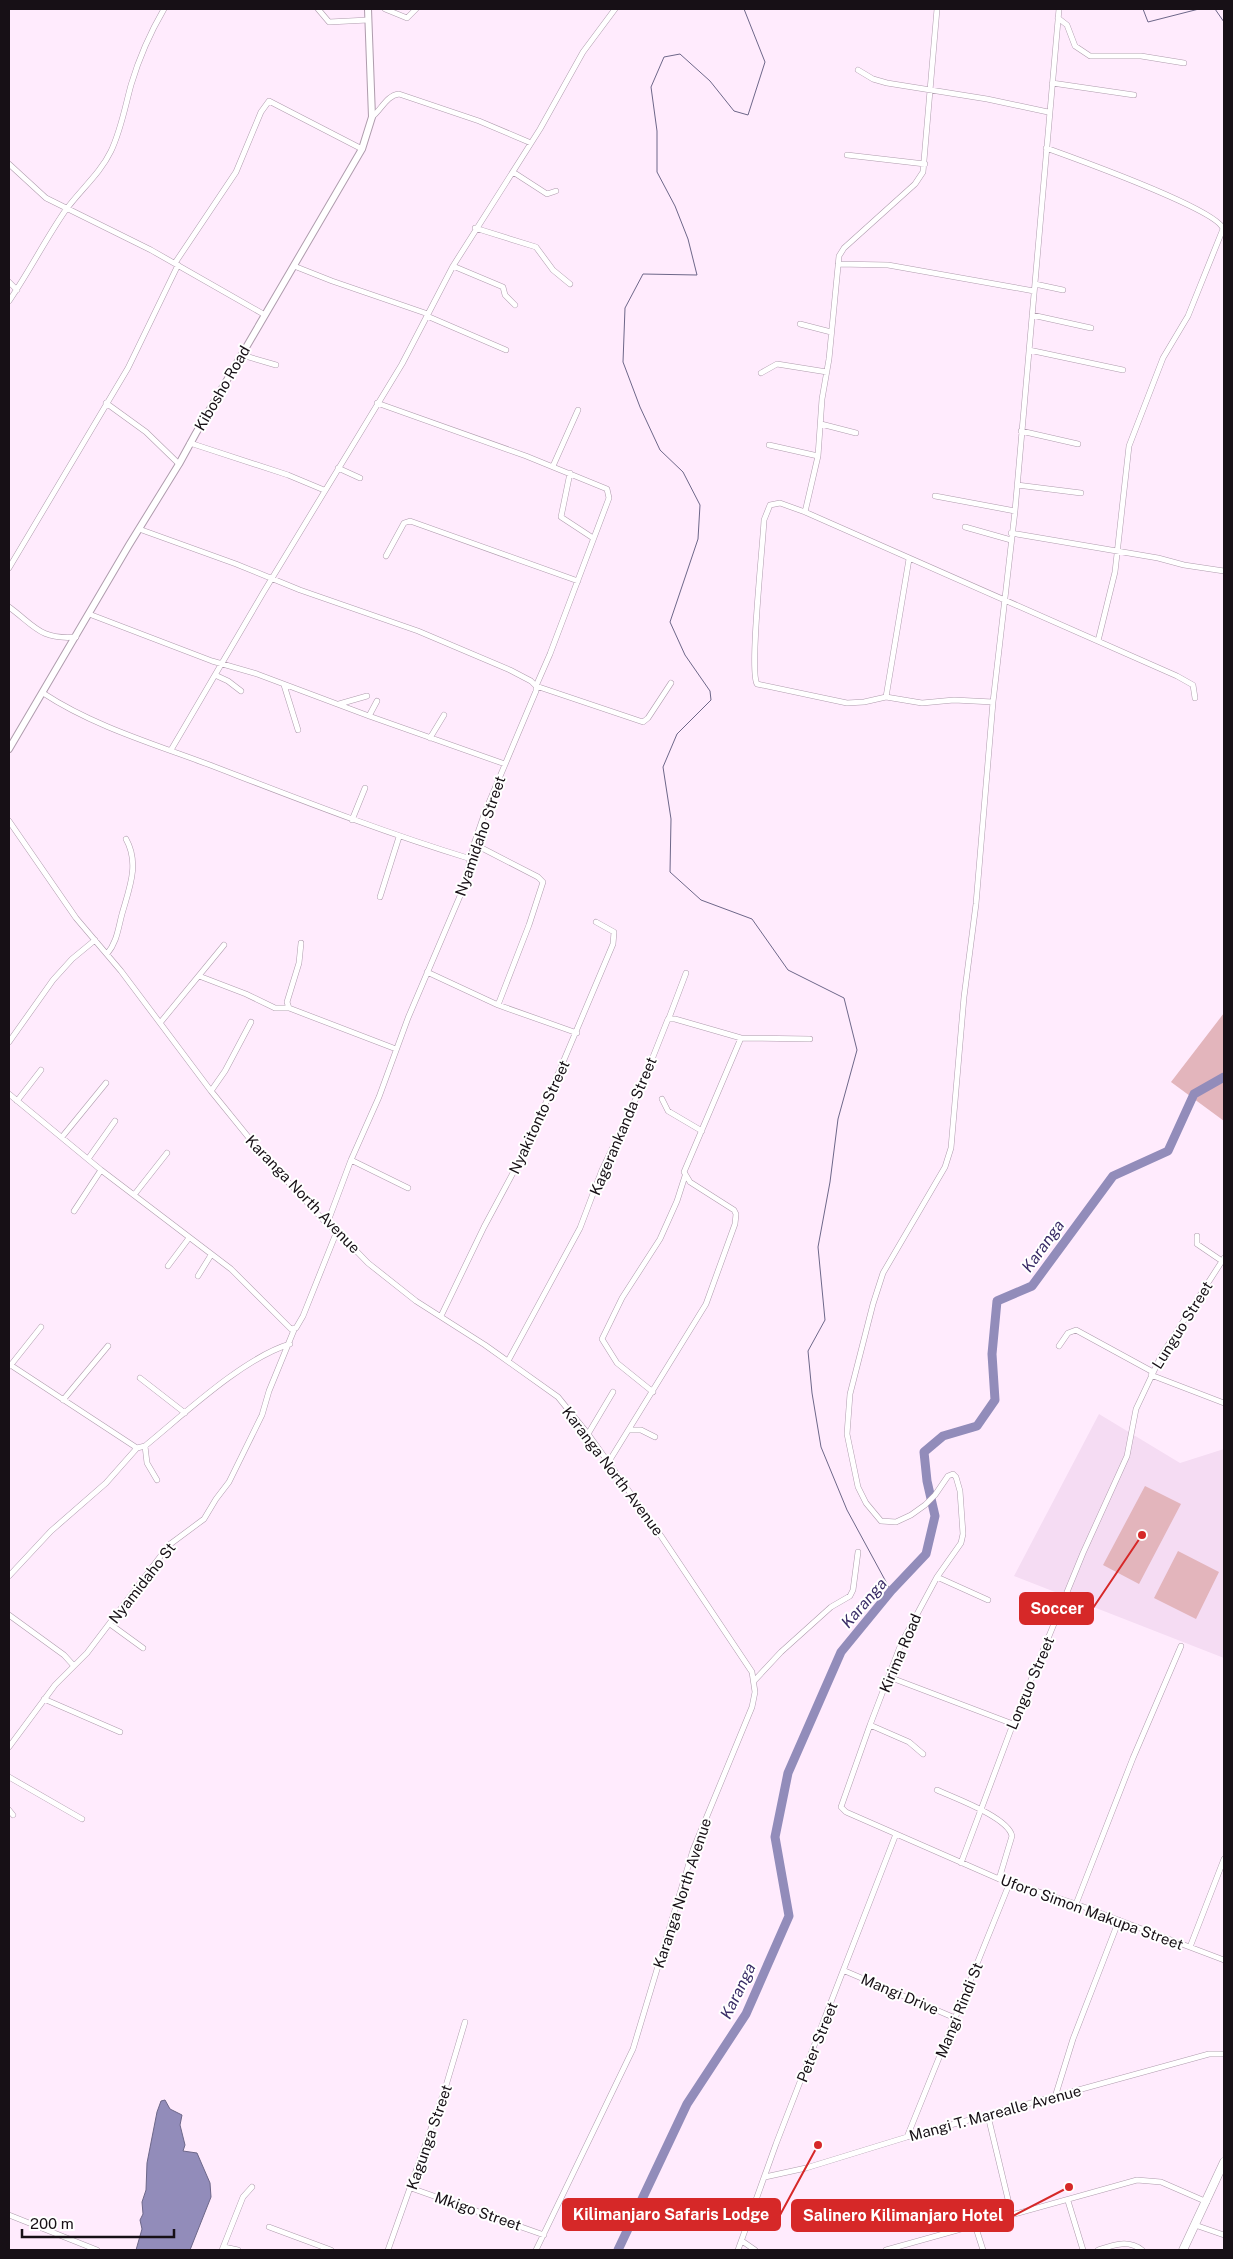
<svg xmlns="http://www.w3.org/2000/svg" width="1233" height="2259" viewBox="0 0 1233 2259" font-family="'Public Sans',sans-serif">
	<rect width="100%" height="100%" fill="#ffebfd"/>
	<path fill="#f5dcf3" d="M1099,1414L1180,1463L1224,1449V1658L1014,1576Z"/>
	<path fill="#e3b5bc" d="M1224,1013V1121L1171,1082Z
		M1145,1486L1181,1504L1139,1584L1103,1565Z
		M1178,1551L1219,1572L1196,1619L1154,1598Z"/>
	<path fill="#928cba" stroke="#6d6789" d="M165,2100L170,2109L182,2115L180,2125L185,2145L183,2151L197,2153L210,2183L211,2197L190,2250H136L142,2229L140,2220L143,2214L142,2202L146,2190L147,2163L157,2112L161,2101Z"/>
	<g fill="none" stroke-linecap="round" stroke-linejoin="round">
		<path stroke="#6d6789" stroke-width="1" d="M744,9L765,62L748,115L734,111L710,81L680,54L664,57L651,87L657,131V172L675,206L688,239L697,275L643,274L625,308L623,362L640,407L660,450L683,472L700,505L698,539L670,622L685,655L710,691L711,700L677,734L663,767L671,819L670,872L701,900L752,919L788,970L844,998L857,1050L838,1119L830,1182L818,1247L825,1320L808,1351L812,1393L821,1447L847,1510L891,1591
			M1143,9L1148,22L1199,9
			M1215,9L1224,22"/>
		<path stroke="#928cba" stroke-width="9" d="M618,2250L687,2104L746,2014L789,1916L775,1837L788,1773L841,1652L891,1591L926,1554L935,1516L927,1481L924,1452L943,1436L977,1426L995,1400L992,1354L997,1301L1032,1286L1113,1176L1168,1151L1194,1094L1224,1077"/>
		<defs>
			<path id="minor" d="M318,9L329,22L368,20
				M385,9L407,18L416,9
				M1059,9L1015,511L993,702L976,904L964,997L951,1148L945,1167L883,1273L873,1304L850,1394L847,1434L858,1487L866,1503L881,1521L896,1522L911,1515L925,1505L935,1495L948,1476L953,1474L956,1477L960,1491L963,1534L961,1543L937,1577L901,1644L870,1725L841,1807L846,1812L999,1879L1076,1904L1224,1960
				M1058,18L1067,25L1075,46L1090,56H1141L1184,63
				M858,70L873,79L887,83L987,99L1048,112
				M1052,83L1134,95
				M372,117C381,110 387,95 399,94L479,121L531,143
				M1046,148C1071,157 1219,210 1223,229L1188,316L1163,358L1129,446L1115,572L1098,641
				M847,155L925,164
				M9,164L46,198L151,250L265,315
				M513,172L547,194L556,191
				M475,228L536,247L553,270L570,284
				M175,263L236,172L261,112L269,101L362,149
				M838,264L888,265L1034,291
				M294,266L332,281L428,314
				M453,266L503,287L505,295L515,305
				M9,282L17,290
				M1035,284L1063,290
				M9,301C29,272 45,240 65,211C80,190 100,174 111,151C121,130 125,107 131,85C139,58 150,33 164,9
				M1032,315L1091,328
				M427,316L506,350
				M800,324L831,332
				M1029,350L1123,370
				M242,355L276,365
				M761,373L777,364L827,372
				M106,403L146,432L179,464
				M377,403L526,456L607,489L609,498L550,654L536,686L643,722L648,718L671,683
				M821,424L856,433
				M1021,431L1078,444
				M190,443L288,475L324,490
				M769,445L818,456
				M553,466L578,410
				M338,468L360,478
				M570,473L561,517L593,538
				M1017,485L1081,493
				M935,496L1015,511
				M805,512L818,456L822,399L829,359L839,256L844,248L915,184L923,172L937,9
				M965,527L1011,540
				M139,529L236,564L300,590L418,631L510,670L531,681L536,686V691L485,812L474,844L463,889L408,1018L379,1097L351,1160L327,1224
				M1011,533L1158,558L1184,565L1224,571
				M386,556L404,523L410,521L578,581
				M9,568L128,368L178,265
				M9,607C35,626 40,640 76,637
				M89,614L212,661L257,674L369,716L505,764
				M215,675L228,681L241,691
				M284,685L298,730
				M43,693C93,726 154,744 210,765C296,798 382,832 471,859
				M886,697L909,559
				M993,702L954,700L922,703L886,697L864,702L847,703L757,684C749,671 763,545 764,520L770,505L780,503L805,512L1177,676L1193,685L1195,698
				M339,704L367,696
				M369,716L377,701
				M430,738L444,715
				M171,750L263,593L402,364L453,266L540,129L583,52L615,9
				M352,820L365,788
				M9,821L76,918L121,971L211,1091L262,1154L327,1224L337,1231L368,1263L416,1301L485,1345L558,1397L588,1434L661,1536L752,1672L755,1692L752,1707L693,1850L633,2049L536,2250
				M474,844L538,877L543,882L529,925L498,1005
				M380,897L399,837
				M301,943L299,963L287,1002L289,1008L396,1049
				M107,954C117,942 118,929 122,914C129,889 140,864 126,839
				M427,972L498,1005L577,1033
				M199,976L246,994L275,1008H289
				M669,1018L686,973
				M160,1023L224,945
				M9,1042L53,980L72,959L95,940
				M211,1091L225,1071L251,1022
				M9,1094L101,1170L231,1269L291,1329L296,1328L303,1316L337,1231
				M662,1099L668,1111L702,1131
				M17,1101L41,1070
				M62,1137L106,1083
				M88,1159L115,1121
				M351,1160L408,1188
				M134,1195L167,1153
				M74,1211L101,1170
				M1197,1236V1244L1222,1261
				M168,1266L189,1238
				M198,1276L211,1255
				M441,1316L484,1227L528,1145L613,944L614,932L596,922
				M1059,1346L1068,1333L1076,1330L1153,1372
				M508,1361L580,1228L602,1170L639,1092L668,1019H675L741,1038L810,1039
				M9,1364L137,1448L145,1446C183,1415 243,1358 290,1344
				M10,1366L41,1327
				M1151,1375L1224,1403
				M140,1378L185,1413
				M653,1392L617,1363L602,1339L622,1298L660,1239L677,1201L685,1176
				M63,1400L108,1346
				M629,1430H641L655,1437
				M588,1434L613,1392
				M145,1446L147,1463L157,1480
				M608,1463L706,1304L735,1224L736,1214L734,1210L690,1182L684,1172L741,1038
				M9,1576L51,1531L106,1483L137,1448
				M937,1577L988,1600
				M9,1615L64,1655L74,1666
				M110,1624L143,1648
				M889,1677L1013,1724
				M754,1681L781,1652L831,1607L850,1596L853,1590L858,1552
				M44,1699L120,1732
				M870,1725L909,1742L923,1754
				M9,1747L55,1685L87,1653L169,1545L204,1519L216,1499L229,1482L262,1415L269,1391L294,1330
				M9,1777L82,1819
				M937,1790C954,1798 1008,1817 1012,1836L999,1879
				M9,1810L13,1815
				M961,1863L1013,1724L1083,1553L1127,1456L1136,1409L1161,1356L1224,1258
				M1076,1904L1133,1758L1181,1646
				M1190,1947L1224,1859
				M845,1971L955,2018
				M1055,2097L1073,2039L1119,1920
				M988,2116L1012,2216
				M907,2137L1010,1882
				M765,2177L806,2168L907,2137L1209,2054H1224
				M411,2188L544,2235
				M1068,2201L1083,2250
				M9,2215L97,2250
				M975,2225L983,2250
				M1195,2225L1224,2235
				M269,2227L331,2250
				M742,2241L755,2250
				M224,2247L238,2250
				M222,2250L243,2197L252,2187
				M388,2250L445,2089L465,2022
				M738,2250L776,2144L896,1834
				M886,2250L1137,2180L1161,2182L1207,2202
				M1098,2250C1113,2245 1128,2239 1142,2250"/>
			<path id="tertiary" d="M9,749L129,545L179,464L196,433L362,149L372,117L368,9"/>
			<path id="secondary" d="M1183,2250L1224,2162"/>
		</defs>
		<use href="#minor" stroke="#af9cad" stroke-width="6"/>
		<use href="#tertiary" stroke="#af9cad" stroke-width="8"/>
		<use href="#secondary" stroke="#af9cad" stroke-width="9"/>
		<use href="#minor" stroke="#fff" stroke-width="5"/>
		<use href="#tertiary" stroke="#fff" stroke-width="6"/>
		<use href="#secondary" stroke="#fff" stroke-width="8"/>
	</g>
	<g text-anchor="middle" dominant-baseline="central" stroke-width="4" stroke-linejoin="round" paint-order="stroke">
		<g font-size="15" fill="#171016" stroke="#fff">
			<text transform="translate(222 388) rotate(-60)">Kibosho Road</text>
			<text transform="translate(480 836) rotate(-71)">Nyamidaho Street</text>
			<text transform="translate(539 1117) rotate(-65)">Nyakitonto Street</text>
			<text transform="translate(623 1126) rotate(-67)">Kagerankanda Street</text>
			<text transform="translate(303 1194) rotate(46)">Karanga North Avenue</text>
			<text transform="translate(1182 1325) rotate(-58)">Lunguo Street</text>
			<text transform="translate(613 1471) rotate(53)">Karanga North Avenue</text>
			<text transform="translate(142 1583) rotate(-52)">Nyamidaho St</text>
			<text transform="translate(900 1653) rotate(-67)">Kirima Road</text>
			<text transform="translate(1030 1683) rotate(-67)">Longuo Street</text>
			<text transform="translate(682 1893) rotate(-72)">Karanga North Avenue</text>
			<text transform="translate(1092 1912) rotate(20)">Uforo Simon Makupa Street</text>
			<text transform="translate(900 1994) rotate(23)">Mangi Drive</text>
			<text transform="translate(959 2010) rotate(-68)">Mangi Rindi St</text>
			<text transform="translate(817 2042) rotate(-68)">Peter Street</text>
			<text transform="translate(995 2113) rotate(-15)">Mangi T. Marealle Avenue</text>
			<text transform="translate(429 2137) rotate(-71)">Kagunga Street</text>
			<text transform="translate(478 2211) rotate(19)">Mkigo Street</text>
		</g>
		<g font-size="16" font-style="italic" fill="#392c66" stroke="#fff">
			<text transform="translate(1043 1246) rotate(-54)">Karanga</text>
			<text transform="translate(864 1603) rotate(-49)">Karanga</text>
			<text transform="translate(738 1991) rotate(-64)">Karanga</text>
		</g>
	</g>
	<path fill="none" stroke="#d62828" stroke-width="2" d="M1142 1535L1093 1608M818 2145L780 2215M1069 2187L1013 2216"/>
	<g fill="#d62828" stroke="#fff" stroke-width="2">
		<circle cx="1142" cy="1535" r="5"/>
		<circle cx="818" cy="2145" r="5"/>
		<circle cx="1069" cy="2187" r="5"/>
	</g>
	<g fill="#d62828" stroke="#d62828" stroke-width="2">
		<rect x="1020" y="1593" width="73" height="31" rx="5"/>
		<rect x="563" y="2199" width="217" height="31" rx="5"/>
		<rect x="792" y="2200" width="221" height="31" rx="5"/>
	</g>
	<g font-size="16" text-anchor="middle" font-weight="bold" fill="#fff">
		<text x="1057" y="1614">Soccer</text>
		<text x="671" y="2220">Kilimanjaro Safaris Lodge</text>
		<text x="903" y="2221">Salinero Kilimanjaro Hotel</text>
	</g>
	<rect width="1233" height="2259" fill="none" stroke="#171016" stroke-width="20"/>
	<path d="M22 2229v8h152v-8" fill="none" stroke="#171016" stroke-width="2.5"/>
	<text x="30" y="2229" font-size="15" fill="#171016" stroke="#ffffff" stroke-width="4" paint-order="stroke">200 m</text>
</svg>
